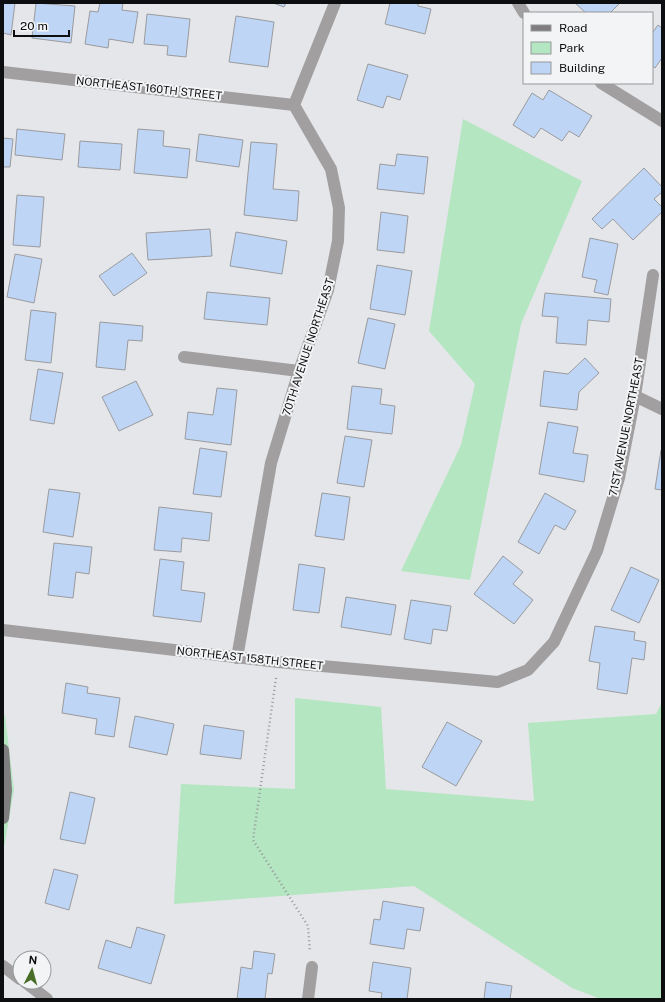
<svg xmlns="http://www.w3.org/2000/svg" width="665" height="1002" viewBox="0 0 665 1002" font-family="'Public Sans',sans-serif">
	<rect width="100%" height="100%" fill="#e5e6e9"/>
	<path fill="#b3e6c1" d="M463,119L582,181L521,324L470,580L401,571L461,445L475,384L429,331Z
		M295,698L381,707L386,789L534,801L528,723L656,714L662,702V999H601L572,988L414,886L174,904L181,784L295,789Z
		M5,715L14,790L3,853V718Z"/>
	<path fill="#bed5f5" stroke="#9a9b9e" d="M3,3H15L11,35L3,33Z
		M36,3L75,6L71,43L32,38Z
		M100,3H123L122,10L138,12L133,43L109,39L108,48L85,44L90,11L98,12Z
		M273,3H286L284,7Z
		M390,3H418V6L431,9L425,34L385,24Z
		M575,3H620L610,13H586Z
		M147,14L190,19L186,57L167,55L168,46L144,44Z
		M236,16L274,22L268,67L229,62Z
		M658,25L662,28V58L655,68L652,65V32H653Z
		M368,64L408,75L400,100L387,96L383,108L357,100Z
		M549,90L592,116L579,137L569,131L562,141L541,128L534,138L513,125L532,93L543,100Z
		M17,129L65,134L62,160L15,155Z
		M138,129L164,131L163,146L190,149L187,178L134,173Z
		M199,134L243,140L239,167L196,161Z
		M3,138L13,139L10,167H3Z
		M80,141L122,144L120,170L78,167Z
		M251,142L277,144L273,189L299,191L297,221L244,215Z
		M397,154L428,157L424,194L377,189L380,164L395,166Z
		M644,168L662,187V192L654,199L662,207V212L633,240L613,219L602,229L592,219Z
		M17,195L44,197L40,247L13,245Z
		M381,212L408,216L404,253L377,250Z
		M210,229L212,256L148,260L146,233Z
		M236,232L287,241L282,274L230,266Z
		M590,238L618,244L608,295L594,292L597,280L582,277Z
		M132,253L147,273L114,296L99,276Z
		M15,254L42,259L34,303L7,297Z
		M377,265L412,271L405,315L370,309Z
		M207,292L270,298L267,325L204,319Z
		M545,293L611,299L609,322L588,320L586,345L556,343L558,317L542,316Z
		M31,310L56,313L51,363L25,360Z
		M368,318L395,324L385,369L358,363Z
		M100,322L143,326L142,341L128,340L125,370L96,367Z
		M585,358L599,373L579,392L577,410L540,406L544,371L568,374Z
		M38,369L63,373L54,424L30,420Z
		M136,381L153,415L119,431L102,397Z
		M352,386L382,389L380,404L395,406L392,434L347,429Z
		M217,388L237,390L231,445L185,439L188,412L213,415Z
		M548,422L578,427L573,453L588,455L584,482L539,474Z
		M345,436L372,440L364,487L337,483Z
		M200,448L227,452L221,497L193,494Z
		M661,450H662V490L655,489Z
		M49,489L80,493L73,537L43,532Z
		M322,493L350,497L344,540L315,536Z
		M545,493L576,511L565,530L555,525L539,554L518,542Z
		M159,507L212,513L209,541L182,538L181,552L154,550Z
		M54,543L92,547L89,574L76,572L73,598L48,595Z
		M503,556L523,572L513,584L533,600L514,624L474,594Z
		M160,559L184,562L181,590L205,593L201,622L153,616Z
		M299,564L325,568L319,613L293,610Z
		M631,567L659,580L639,623L611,610Z
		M346,597L396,605L391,635L341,627Z
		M411,600L451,606L447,631L433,629L431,644L404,639Z
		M595,626L635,632L634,640L646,642L644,660L632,658L627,694L597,689L600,663L589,661Z
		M66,683L88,687L87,693L120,698L114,737L95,734L97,719L62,713Z
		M135,716L174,724L167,755L129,747Z
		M447,722L482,741L456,786L422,767Z
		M204,725L244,731L241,759L200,754Z
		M70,792L95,798L85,844L60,839Z
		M54,869L78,875L69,910L45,903Z
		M383,901L424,908L420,931L407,929L404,949L370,944L374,919L380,920Z
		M137,927L165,935L151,984L98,968L106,940L131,948Z
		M254,951L275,954L272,974L268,973L265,999H237L241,967L252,969Z
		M373,962L411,968L407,999H381L382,993L369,991Z
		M486,982L512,986L510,999H484Z"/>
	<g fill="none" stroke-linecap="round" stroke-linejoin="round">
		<path stroke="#969799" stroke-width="2.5" stroke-dasharray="1 3" stroke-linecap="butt" d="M276,678L253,840L308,926L310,952"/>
		<path stroke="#a19fa0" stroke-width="12" d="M518,3L524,13
			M3,72L294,105
			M601,83L662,121
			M184,357L299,371
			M635,396L662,409
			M3,630L278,662L498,682L528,670L554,642L597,551L619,478L635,396L653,275
			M237,658L271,463L299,371L328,290L338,241L339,208L331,169L294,105L335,3
			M3,966L20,979
			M25,982L47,999
			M308,999L312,967"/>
		<path stroke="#7f7d7e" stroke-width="12" d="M3,750L6,790L3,818"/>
	</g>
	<g text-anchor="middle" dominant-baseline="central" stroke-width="4" stroke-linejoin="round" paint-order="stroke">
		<g font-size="11" fill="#0d0e0f" stroke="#f2f4f6">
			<text transform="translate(149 88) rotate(6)">NORTHEAST 160TH STREET</text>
			<text transform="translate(308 347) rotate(-72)">70TH AVENUE NORTHEAST</text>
			<text transform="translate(626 427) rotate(-79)">71ST AVENUE NORTHEAST</text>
			<text transform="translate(250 658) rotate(6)">NORTHEAST 158TH STREET</text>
		</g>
	</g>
	<rect width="665" height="1002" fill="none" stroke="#0d0e0f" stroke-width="8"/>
	<rect x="523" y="12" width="130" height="72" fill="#f2f4f6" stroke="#96989a"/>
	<rect x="531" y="25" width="20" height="6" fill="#7f7d7e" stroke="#96989a"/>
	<text x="559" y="32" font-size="12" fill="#0d0e0f">Road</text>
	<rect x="531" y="42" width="20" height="12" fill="#b3e6c1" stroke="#96989a"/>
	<text x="559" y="52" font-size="12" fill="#0d0e0f">Park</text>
	<rect x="531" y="62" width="20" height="12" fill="#bed5f5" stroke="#96989a"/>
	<text x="559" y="72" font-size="12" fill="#0d0e0f">Building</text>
	<g transform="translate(32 970) rotate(6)"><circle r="19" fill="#f2f4f6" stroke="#96989a"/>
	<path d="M0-3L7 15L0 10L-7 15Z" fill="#486d27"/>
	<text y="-6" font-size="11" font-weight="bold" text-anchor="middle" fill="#0d0e0f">N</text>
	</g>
	<path d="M14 30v6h55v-6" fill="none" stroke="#0d0e0f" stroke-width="2"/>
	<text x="20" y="30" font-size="12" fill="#0d0e0f" stroke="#f2f4f6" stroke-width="3" paint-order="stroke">20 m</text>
</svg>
